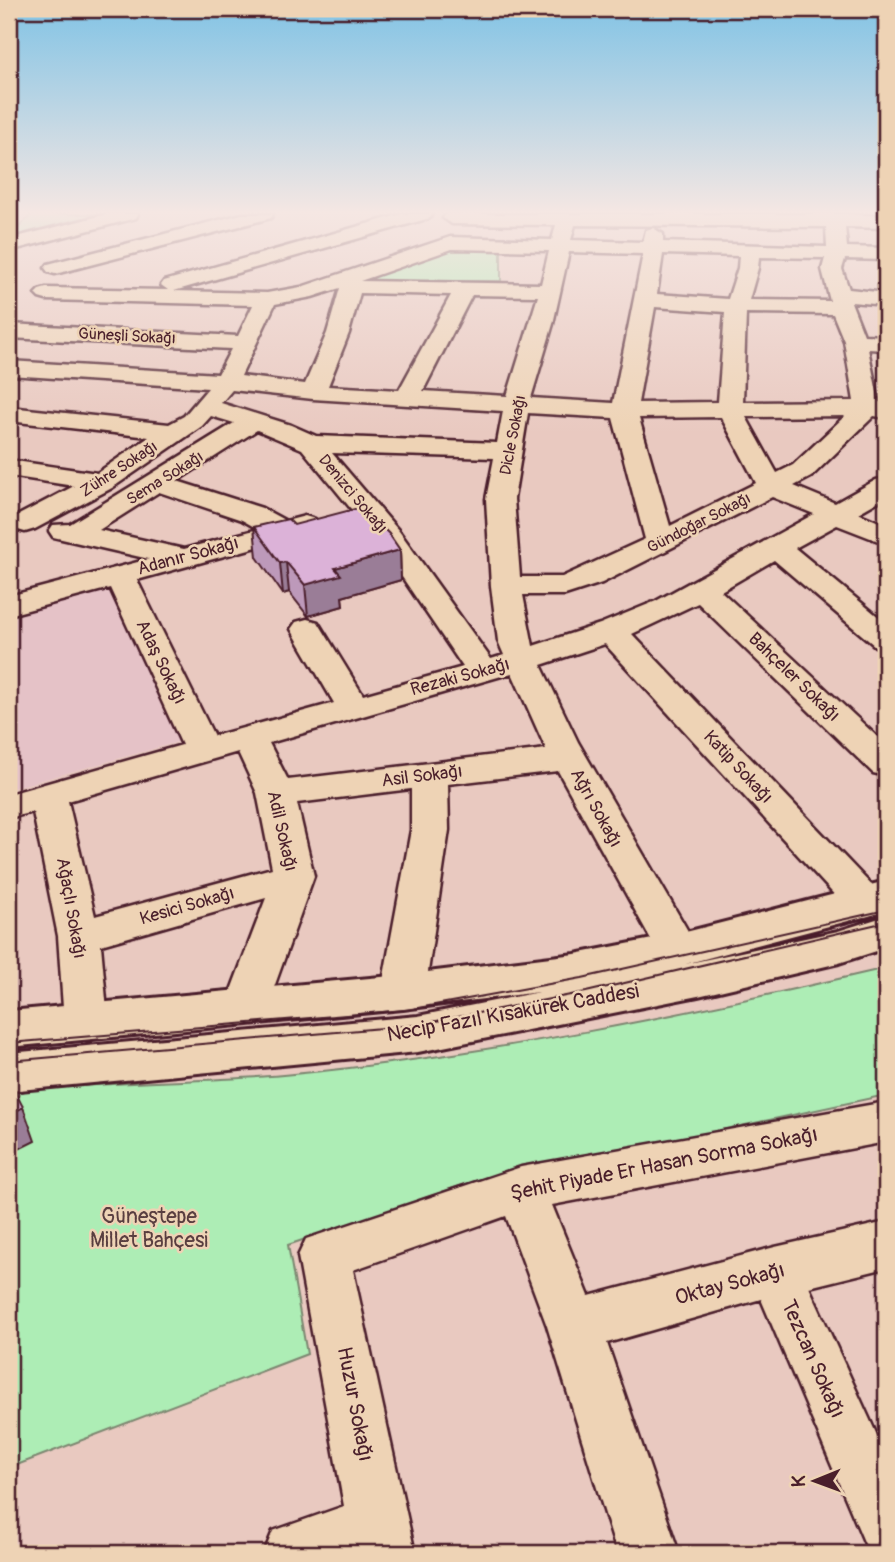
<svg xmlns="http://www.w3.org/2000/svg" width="895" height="1562" viewBox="0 0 895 1562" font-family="Pangolin,sans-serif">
	<rect width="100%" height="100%" fill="#e9c9c0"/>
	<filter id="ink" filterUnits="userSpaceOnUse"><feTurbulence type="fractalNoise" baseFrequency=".0143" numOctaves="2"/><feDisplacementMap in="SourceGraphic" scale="14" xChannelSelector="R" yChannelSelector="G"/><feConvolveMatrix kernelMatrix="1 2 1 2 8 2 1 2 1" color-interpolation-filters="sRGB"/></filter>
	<g filter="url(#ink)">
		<path fill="#e5c2c7" d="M113,583L178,742L9,789V615Z"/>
		<path fill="#adedb5" stroke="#7c8670" stroke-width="2" d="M32,214H98L9,237Z
			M467,248L501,249V281H368L371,276L450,250Z
			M886,968V1095L460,1186L288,1245L307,1354L9,1468V1093C100,1081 192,1083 283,1075C485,1056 689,1014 886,968Z"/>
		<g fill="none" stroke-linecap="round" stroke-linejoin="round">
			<defs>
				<path id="minor" d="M107,214H138L136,218L9,251V239Z
					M242,214H273L271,218L55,274L48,272L45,268L48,264Z
					M402,214H432L430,218L174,291L267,293L301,287L450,237L552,240L556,225L452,224L443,218L446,214H844L886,216V228L845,227L847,247L886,248V260L845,259L842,269L849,289L886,293V305L851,302L864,335L886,336V350L868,349L879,402L886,404V418L874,416L811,477L794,486L835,503L876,480L886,478V497L858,513L886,525V544L837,525L795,548L886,623V649L875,646L774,560L721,591L886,745V776L873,773L698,603L632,634L879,893L885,903L879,913L865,917L851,913L605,644L541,665L578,742L699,950L693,961L678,966L663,961L558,771L448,784L449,830L425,992L418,1004L403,1009L388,1004L381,992L411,830V789L297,803L314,876L263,1018L247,1023L231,1018L225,1006L266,898L101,945L108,1022L102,1034L86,1039L70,1034L64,1022L58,936L33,812L9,818V794L182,745L110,588L9,615V596L149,559L53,537L49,531L53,525L70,524L234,423L211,416L202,426L112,488L35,529L25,532L15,529L11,523L15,517L74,486L9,476V460L97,473L149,437L9,421V407L169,424L184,416L208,388L9,375V361L218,374L231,349L9,338V324L238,336L253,305L46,300L39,298L35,294L39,290L46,288L168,290L161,285L164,281ZM575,225L826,227L827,247L663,242V234L653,228L646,230L643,242L571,240ZM452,249L549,251L541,284L360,281ZM569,252L643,254L613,403L531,398L553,324ZM663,254L739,256L738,268L728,299L657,294ZM759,257L825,258L822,269L830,301L749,300L758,268ZM340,288L327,333L305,384L241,376L275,304L312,297ZM360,293L451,295L399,390L328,386L349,333ZM472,295L538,296L507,396L423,391ZM655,307L725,312L718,402L638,403ZM746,313L833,314L844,341L854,401L743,402ZM232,390L313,399L503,411L497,443L316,436L291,425L221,403ZM528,413L613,418L645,539L562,577H520L514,499ZM845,416L793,465L777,473L746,417ZM721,417L756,483L670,526L639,418ZM257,430L302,449L379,543L463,667L363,695L318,622L307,619L296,622L291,629L334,703L214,736L137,580L315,531L319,525L315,519L305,516L286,521L262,508L177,481ZM332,453L494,458L486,499L491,586L498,641L504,655L491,659L399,531ZM159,492L242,520L258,529L184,549L99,530ZM772,497L814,514L656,601L600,624L533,646L523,595H565L602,583ZM512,673L546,749L288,780L269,743ZM238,752L257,793L272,868L95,916L68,801Z
					M886,1102V1142L552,1205L589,1296L775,1247L886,1222V1268L809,1287L886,1455V1553L865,1544L761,1299L607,1343L679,1553H617L547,1326L506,1216L353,1270L415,1553H264L273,1531L344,1506L298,1256L306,1239L521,1167Z"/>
				<path id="major" d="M886,881V911L685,964L838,931L886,916V948L839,963L698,996L418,1052L9,1091V1053L418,1016L539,992L403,1009L9,1047V1011L403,975L575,954L678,934Z"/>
			</defs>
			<use href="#minor" stroke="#4a1f2b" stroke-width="5"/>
			<use href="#major" stroke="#4a1f2b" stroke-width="6"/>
			<use href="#minor" fill="#eed3b5" fill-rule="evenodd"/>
			<use href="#major" fill="#eed3b5" fill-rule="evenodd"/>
			<path stroke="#4a1f2b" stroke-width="2" d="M9,1043L407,1010L582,978L886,910
				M9,1061L416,1025L586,992L886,922"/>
		</g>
		<path fill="#bd99ba" stroke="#4a1f2b" stroke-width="2" d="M294,525L400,550L401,580L342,597L343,606L308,616L289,592L283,594L257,557L254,527Z"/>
		<path fill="#9a7d97" stroke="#4a1f2b" stroke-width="2" d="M400,550L401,580L342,597L343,606L308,616L305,585L335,568Z
			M286,562L289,592L283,594L280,563Z
			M23,1107L35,1141L9,1154V1115Z"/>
		<path fill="#dcb2d8" stroke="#4a1f2b" stroke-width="2" d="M362,507L389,534L400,550L335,568L341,575L305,585L286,562L280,563L254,527L288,519L294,525Z
			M9,1080L23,1107L9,1115Z"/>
	</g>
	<linearGradient id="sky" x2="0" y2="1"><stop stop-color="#81c3e5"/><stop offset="0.49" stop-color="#f5e7e3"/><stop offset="1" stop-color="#f5e7e3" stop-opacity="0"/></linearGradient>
	<rect width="895" height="433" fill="url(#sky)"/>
	<g text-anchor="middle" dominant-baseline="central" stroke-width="5" stroke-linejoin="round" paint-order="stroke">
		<g font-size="16" fill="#4a1f2b" stroke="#eed3b5">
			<text transform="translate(127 336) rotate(3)">Güneşli Sokağı</text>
			<text transform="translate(513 435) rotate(-79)">Dicle Sokağı</text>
			<text transform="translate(119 469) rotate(-33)">Zühre Sokağı</text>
			<text transform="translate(165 478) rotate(-32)">Sema Sokağı</text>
			<text transform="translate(353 494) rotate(50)">Denizci Sokağı</text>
			<text transform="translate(699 523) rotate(-27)">Gündoğar Sokağı</text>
		</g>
		<g font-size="18" fill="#4a1f2b" stroke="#eed3b5">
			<text transform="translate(188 556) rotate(-15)">Adanır Sokağı</text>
			<text transform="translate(161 662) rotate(64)">Adaş Sokağı</text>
			<text transform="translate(460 677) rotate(-15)">Rezaki Sokağı</text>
			<text transform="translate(794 677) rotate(44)">Bahçeler Sokağı</text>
			<text transform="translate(738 767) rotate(47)">Katip Sokağı</text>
			<text transform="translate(422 776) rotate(-7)">Asil Sokağı</text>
			<text transform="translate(596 808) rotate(61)">Ağrı Sokağı</text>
			<text transform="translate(282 831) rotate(77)">Adil Sokağı</text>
			<text transform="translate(187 906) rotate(-16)">Kesici Sokağı</text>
			<text transform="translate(71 908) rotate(80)">Ağaçlı Sokağı</text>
		</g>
		<g font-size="21" fill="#4a1f2b" stroke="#eed3b5">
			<text transform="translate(513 1013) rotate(-10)">Necip Fazıl Kısakürek Caddesi</text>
			<text transform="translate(664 1164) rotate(-11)">Şehit Piyade Er Hasan Sorma Sokağı</text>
			<text transform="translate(730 1284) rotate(-15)">Oktay Sokağı</text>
			<text transform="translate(813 1359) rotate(66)">Tezcan Sokağı</text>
			<text transform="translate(355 1404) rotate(79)">Huzur Sokağı</text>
		</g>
		<g font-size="21" fill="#593e40" stroke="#eed3b5">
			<text x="149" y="1216">Güneştepe<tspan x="149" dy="24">Millet Bahçesi</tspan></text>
		</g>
	</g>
	<rect width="895" height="1562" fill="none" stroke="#eed3b5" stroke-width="35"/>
	<rect x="18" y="18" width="860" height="1527" fill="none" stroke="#4a1f2b" stroke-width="2.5" filter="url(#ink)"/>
	<g transform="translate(815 1481) rotate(269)" stroke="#eed3b5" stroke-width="5" paint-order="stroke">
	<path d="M0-5L12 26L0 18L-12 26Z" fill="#4a1f2b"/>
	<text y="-10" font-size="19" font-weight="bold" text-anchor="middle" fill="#4a1f2b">K</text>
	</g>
</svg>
